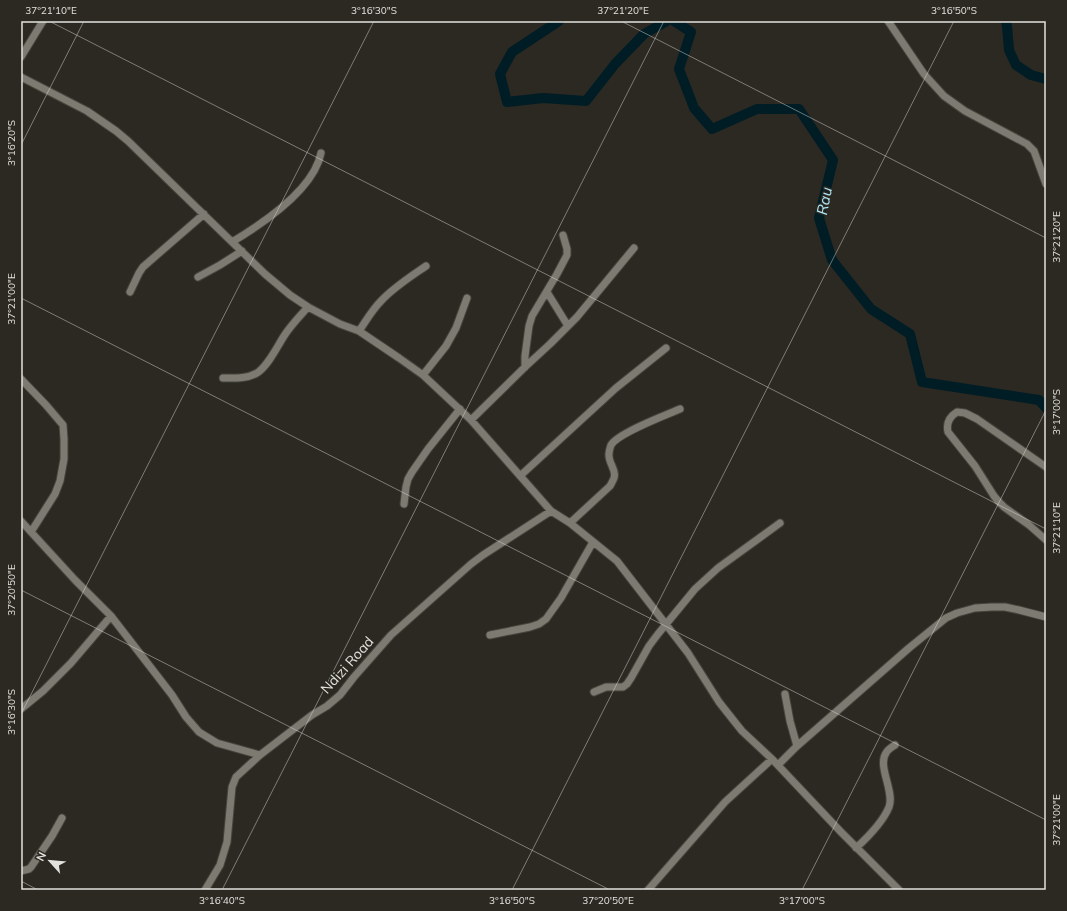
<svg xmlns="http://www.w3.org/2000/svg" width="1067" height="911" viewBox="0 0 1067 911" font-family="Mulish,sans-serif">
	<rect width="100%" height="100%" fill="#2b2922"/>
	<g fill="none" stroke-linecap="round" stroke-linejoin="round">
		<path stroke="#001d25" stroke-width="10" d="M559,21L512,52L500,74L507,102L543,98L586,101L615,64L644,34L667,21
			M674,21L691,32L679,69L694,108L712,129L757,109H799L833,160L819,218L832,260L871,309L910,334L922,382L1039,400L1046,408
			M1006,21L1007,26L1009,50L1016,65L1031,75L1046,79"/>
		<defs>
			<path id="minor" d="M888,21L924,74L944,96L965,111L1027,144L1034,151L1046,184
				M21,57L43,21
				M21,77L87,111L116,131L128,141L265,274L290,295L308,307L340,324L359,331L399,358L423,375L471,420L551,511L570,523L617,561L688,653L719,702L734,721L742,731L772,759L841,832L899,890
				M232,242C262,224 314,189 321,153
				M198,277L220,265L242,251
				M130,292L139,273L143,267L204,214
				M547,292L568,326
				M359,331C366,321 372,310 381,301C394,287 410,277 426,266
				M525,367V356L529,326L532,316L557,274L567,255V249L563,235
				M423,375L446,346L456,328L467,298
				M223,378C235,378 246,379 257,373C268,366 277,347 284,336C291,325 300,316 308,307
				M21,379L46,405L63,425L64,439V459L60,481L55,494L31,532
				M471,420L525,367L550,344L577,317L634,248
				M1046,467L977,419L965,413L957,412C949,417 946,423 948,432L975,466L994,496L999,502L1004,507L1029,525L1046,540
				M520,476L616,388L666,348
				M404,504L406,487L408,479L412,472L428,449L460,409
				M21,521L75,580L111,616L172,695L186,717L199,732L217,743L260,755
				M570,523L610,486C611,484 613,481 614,478C617,470 608,463 609,454C609,451 610,448 611,445C618,433 666,415 680,409
				M490,635L530,627L539,624L546,619L561,598L593,542
				M594,692L606,687H623L627,684L631,678L649,646L658,634L695,589L718,568L780,523
				M785,694L790,721L797,746
				M21,709L43,691L71,663L111,616
				M778,765L797,746L909,648L946,618L957,613L975,608L992,607H1005L1019,610L1046,617
				M856,848C868,837 883,822 889,807C895,792 877,766 886,753C888,749 892,747 895,745
				M21,871L29,869L31,867L52,836L62,818
				M205,890L220,865L227,842L232,787L236,777L260,755L312,715L327,706L340,695L354,677L391,635L471,564L483,555L551,511
				M648,890L725,802L772,759"/>
		</defs>
		<use href="#minor" stroke="#45443d" stroke-width="9"/>
		<use href="#minor" stroke="#7c7a71" stroke-width="7"/>
	</g>
	<path fill="none" stroke="#e3e2dd" stroke-width="1" stroke-opacity="0.45" d="M49,21L1046,529M621,21L1046,238M21,145L84,21M21,298L1046,820M21,590L610,890M21,714L374,21M21,881L38,890M222,890L664,21M512,890L954,21M802,890L1046,410"/>
	<g text-anchor="middle" dominant-baseline="central" stroke-width="3" stroke-linejoin="round" paint-order="stroke">
		<g font-size="14" fill="#e3e2dd" stroke="#2b2922">
			<text transform="translate(347 665) rotate(-48)">Ndizi Road</text>
		</g>
		<g font-size="15" font-style="italic" fill="#afe8f9" stroke="#2b2922">
			<text transform="translate(824 201) rotate(-79)">Rau</text>
		</g>
	</g>
	<rect width="1067" height="911" fill="none" stroke="#2b2922" stroke-width="44"/>
	<g transform="translate(50 861) rotate(297)" stroke="#2b2922" stroke-width="3" paint-order="stroke">
	<path d="M0-3L7 15L0 10L-7 15Z" fill="#e3e2dd"/>
	<text y="-6" font-size="11" font-weight="bold" text-anchor="middle" fill="#e3e2dd">N</text>
	</g>
	<rect x="22" y="22" width="1023" height="867" fill="none" stroke="#e3e2dd" stroke-width="1.5"/>
	<g font-size="10" text-anchor="middle" fill="#e3e2dd">
		<text x="51" y="14">37°21'10"E</text>
		<text x="374" y="14">3°16'30"S</text>
		<text x="623" y="14">37°21'20"E</text>
		<text x="954" y="14">3°16'50"S</text>
		<text transform="translate(11 143) rotate(-90)" y="4">3°16'20"S</text>
		<text transform="translate(1056 237) rotate(-90)" y="4">37°21'20"E</text>
		<text transform="translate(11 299) rotate(-90)" y="4">37°21'00"E</text>
		<text transform="translate(1056 412) rotate(-90)" y="4">3°17'00"S</text>
		<text transform="translate(1056 528) rotate(-90)" y="4">37°21'10"E</text>
		<text transform="translate(11 590) rotate(-90)" y="4">37°20'50"E</text>
		<text transform="translate(11 712) rotate(-90)" y="4">3°16'30"S</text>
		<text transform="translate(1056 820) rotate(-90)" y="4">37°21'00"E</text>
		<text x="222" y="904">3°16'40"S</text>
		<text x="512" y="904">3°16'50"S</text>
		<text x="608" y="904">37°20'50"E</text>
		<text x="802" y="904">3°17'00"S</text>
	</g>
</svg>
